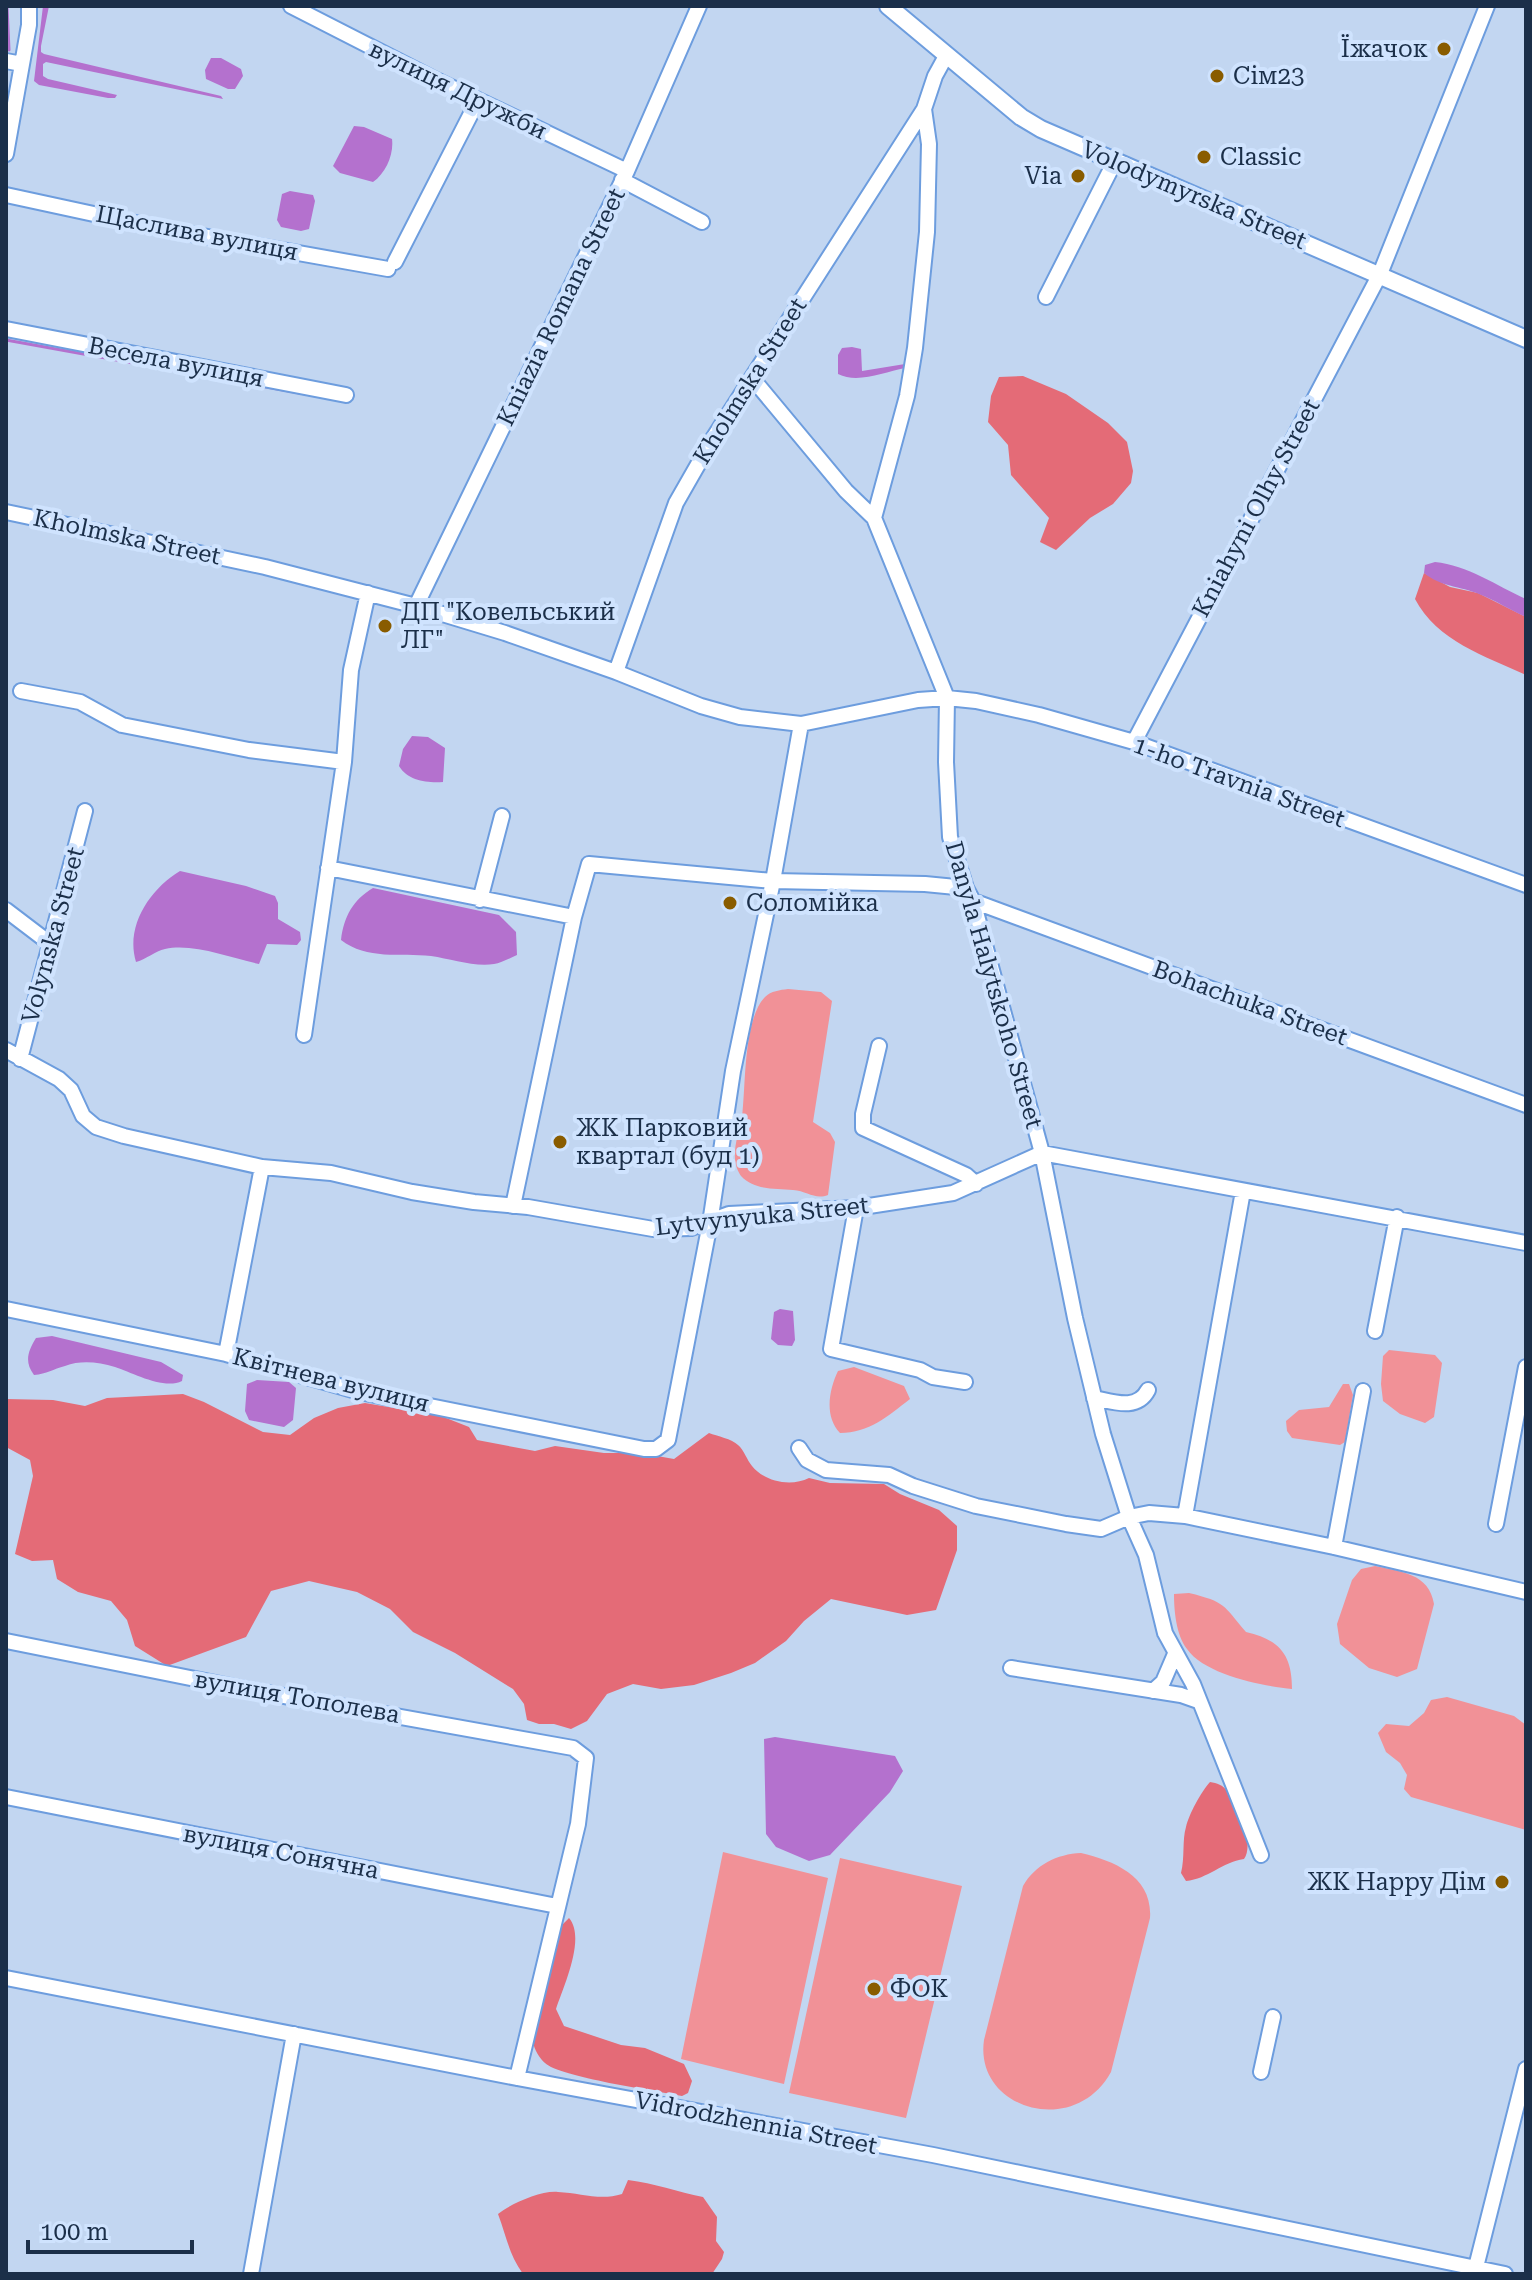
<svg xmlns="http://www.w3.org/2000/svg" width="1532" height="2280" viewBox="0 0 1532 2280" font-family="'Roboto Serif',serif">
	<rect width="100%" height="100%" fill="#c2d6f1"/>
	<path fill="#f19197" d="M788,989L821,992L832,1001L813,1122L830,1133L835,1142L828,1195C815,1200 807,1191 793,1190C776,1188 755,1191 741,1176C738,1172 735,1164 735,1159C734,1145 739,1131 742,1117C746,1086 743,1020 765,997C771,991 780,990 788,989Z
		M1389,1350L1435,1355L1442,1363L1434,1417L1425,1423L1400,1414L1383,1401L1381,1384L1383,1356Z
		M854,1367L904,1386L910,1399C888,1416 869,1433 840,1433C824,1416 829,1390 838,1371Z
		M1343,1384H1349L1353,1395L1345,1442L1340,1445L1292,1438L1287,1431L1286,1421L1299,1410L1329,1407Z
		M1375,1566C1401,1572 1429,1573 1434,1604L1417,1669L1397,1677L1369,1668L1340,1644L1337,1624L1352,1580L1361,1569Z
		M1189,1593C1226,1602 1223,1605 1246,1632C1280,1640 1292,1655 1292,1689C1263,1686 1205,1675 1187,1649C1176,1635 1174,1610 1174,1594Z
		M1447,1697L1514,1716L1526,1725V1830L1411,1797L1404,1789L1407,1775L1400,1763L1386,1752L1378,1733L1386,1724L1409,1726L1424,1713L1431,1700Z
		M723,1852L828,1878L784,2084L681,2059Z
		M1081,1853C1115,1861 1153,1877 1150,1918L1111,2072C1074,2139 974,2109 984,2040L1023,1886C1035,1865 1057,1854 1081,1853Z
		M840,1858L962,1886L906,2118L789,2093Z"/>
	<path fill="#e46b77" d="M1023,376L1066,394L1108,423L1127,442L1133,471L1131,483L1113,504L1090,518L1056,550L1040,542L1049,518L1011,475L1008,445L988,422L991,396L999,377Z
		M1424,573L1450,587L1478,593L1526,617V675C1485,656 1437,641 1415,599Z
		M183,1394L204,1402L263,1432L290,1435L314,1418L338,1408L365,1403L441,1416L469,1427L477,1440L535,1451L555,1446L604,1453H640L674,1459L709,1433C717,1436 732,1439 738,1445C744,1450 747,1460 752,1466C765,1482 791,1487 809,1478L830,1483L884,1484L900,1494L939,1510L957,1526V1550L936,1610L907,1615L831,1599L804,1621L786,1641L755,1663L731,1673L694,1685L661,1689L633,1684L607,1694L587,1721L571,1729L554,1724H539L527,1720L524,1704L513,1689L455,1653L413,1632L390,1609L357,1592L309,1581L271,1591L246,1637L167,1666L135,1646L127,1620L111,1601L78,1592L57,1579L53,1560L32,1561L15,1554L33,1476L30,1460L6,1447V1399L53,1400L85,1406L107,1398Z
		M1210,1782C1217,1783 1223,1785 1227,1791C1238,1805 1255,1844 1244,1859C1222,1862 1208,1879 1186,1881L1181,1873C1185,1858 1182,1840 1186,1827C1189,1814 1201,1792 1210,1782Z
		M569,1918C586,1938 564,1985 556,2009L564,2026L621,2045L645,2048L684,2064L692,2081L688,2093L682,2096C657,2091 559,2077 545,2063C540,2059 534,2049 533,2042C531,2019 552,1953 559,1928Z
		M628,2180C654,2183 678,2192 703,2197L717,2217L716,2241L724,2252L722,2259L712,2274H523C509,2255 506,2235 498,2214C510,2204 542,2190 558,2192C581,2193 600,2201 622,2194Z"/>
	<path fill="#b471ce" d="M43,6H49L41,46V52L44,54L221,96L223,99L46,62L43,64V76L48,79L117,95L115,98H108L39,85L34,81Z
		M211,58H221L241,69L243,76L235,89H228L206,79L205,70Z
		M354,126L364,127L392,139C394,154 386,173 373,182L340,173L333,166Z
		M290,191L313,195L315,201L309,229L301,231L281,227L277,220L282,194Z
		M852,347L861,349L862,371L905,364V368C884,372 858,384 838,374V355L842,348Z
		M1435,562C1467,565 1497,586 1526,599V617C1510,610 1495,600 1479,594C1460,586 1441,587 1424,573L1425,565Z
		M412,736L428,737L445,748L443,782C427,783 408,781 399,766L403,749Z
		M180,871L246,886L275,896L278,903V919L300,932L301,940L297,945L267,944L259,964C230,958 194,943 165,949C155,951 147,959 136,962C125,926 150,889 180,871Z
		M373,888L499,915L516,932L517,955C510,958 501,963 494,964C474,967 451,959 431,956C400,953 367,960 341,940C344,916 353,900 373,888Z
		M780,1309L793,1311L795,1340L792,1346L778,1345L771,1339L774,1312Z
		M52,1336L161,1362L183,1375L182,1381C164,1390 133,1373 115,1367C98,1362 81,1360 65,1366C53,1369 47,1374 34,1375C24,1362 28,1351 36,1338Z
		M257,1380L289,1382L296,1388L293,1420L284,1427L249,1420L245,1411L247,1384Z
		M775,1737L895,1756L903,1771L890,1792L830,1855L809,1861L776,1847L766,1834L764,1739Z"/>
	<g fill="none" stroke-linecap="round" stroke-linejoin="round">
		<path stroke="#b471ce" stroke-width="3" d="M7,6L9,50
			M6,340L327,398"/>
		<defs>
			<path id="minor" d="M291,6L430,77L627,171
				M946,56L935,76L924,109L929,144L927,232L915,348L907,396L874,518L947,698L946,762L950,837L966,888L973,901L1042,1153L1075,1318L1103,1434L1129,1517L1146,1555L1165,1633L1193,1684L1261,1855
				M6,61L22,64
				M6,154L29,25V6
				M622,180L702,222
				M6,195L163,229L388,269
				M395,262L478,100
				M1046,297L1115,161
				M6,329L346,395
				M752,378L846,491L874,518
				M6,512L265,567L416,606L505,633L616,672L701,706L740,717L801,724L918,700L947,698L976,701L1039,715L1134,742L1526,885
				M416,606L627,171L699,6
				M616,672L676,503L712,440L924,109
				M21,691L80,702L122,725L249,750L344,762
				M1134,742L1380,274L1487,6
				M328,868L574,917L513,1206
				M480,900L502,816
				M973,901L1526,1105
				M6,910L52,945
				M574,917L589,864L773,881L801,724
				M304,1035L344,762L351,670L368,593
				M879,1046L863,1114V1128L966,1175L976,1184
				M6,1050L59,1079L71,1090L83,1116L96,1127L124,1136L262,1167L331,1173L412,1192L474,1202L528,1207L653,1229L691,1228L729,1214L856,1208L953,1193L1042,1153L1526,1243
				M20,1059L85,811
				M856,1208L831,1349L920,1370L933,1377L965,1382
				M6,1309L226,1354L360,1392L644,1449H656L668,1440L710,1223L733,1071L773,881L925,884L966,888
				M1375,1331L1397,1217
				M226,1354L262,1167
				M1094,1398C1114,1402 1137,1411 1148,1390
				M799,1448L807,1460L826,1470L889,1475L913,1486L976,1506L1066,1524L1101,1529L1129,1517L1149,1513L1185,1516L1334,1547L1526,1592
				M1185,1516L1243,1191
				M1496,1524L1526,1367
				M1334,1547L1363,1391
				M6,1641L250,1690L573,1748L586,1758L578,1824L517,2078
				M1011,1668L1181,1695L1198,1701
				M1153,1691L1163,1682L1175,1654
				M6,1797L557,1906
				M6,1978L517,2078L933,2155L1505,2274
				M1261,2072L1273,2017
				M1476,2267L1526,2069
				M251,2274L294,2034"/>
			<path id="major" d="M888,6L1021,117L1041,129L1526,339"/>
		</defs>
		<use href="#minor" stroke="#6d9dde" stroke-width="18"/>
		<use href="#major" stroke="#6d9dde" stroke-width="20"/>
		<use href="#minor" stroke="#fff" stroke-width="14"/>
		<use href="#major" stroke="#fff" stroke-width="16"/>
	</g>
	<g fill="#895c00" stroke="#cfe3fe" stroke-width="3">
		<circle cx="1444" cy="49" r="8"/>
		<circle cx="1217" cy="76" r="8"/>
		<circle cx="1204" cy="157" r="8"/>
		<circle cx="1078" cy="176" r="8"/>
		<circle cx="385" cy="626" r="8"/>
		<circle cx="730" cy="903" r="8"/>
		<circle cx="560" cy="1142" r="8"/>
		<circle cx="1502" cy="1882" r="8"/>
		<circle cx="874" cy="1989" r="8"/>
	</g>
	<g text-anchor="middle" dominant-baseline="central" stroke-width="8" stroke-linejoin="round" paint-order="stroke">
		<g font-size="24" fill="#1b2f49" stroke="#cfe3fe" text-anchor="start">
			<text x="1428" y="49" text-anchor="end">Їжачок</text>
			<text x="1233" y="76">Сім23</text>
			<text x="1220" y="157">Classic</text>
			<text x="1062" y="176" text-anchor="end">Via</text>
			<text x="401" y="612">ДП "Ковельський<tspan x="401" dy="28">ЛГ"</tspan></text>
			<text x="746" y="903">Соломійка</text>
			<text x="576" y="1128">ЖК Парковий<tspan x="576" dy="28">квартал (буд 1)</tspan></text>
			<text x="1486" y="1882" text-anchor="end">ЖК Happy Дім</text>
			<text x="890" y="1989">ФОК</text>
		</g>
		<g font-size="24" fill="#1b2f49" stroke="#cfe3fe">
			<text transform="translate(458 90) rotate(26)">вулиця Дружби</text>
			<text transform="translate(1194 195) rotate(23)">Volodymyrska Street</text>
			<text transform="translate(197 233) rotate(11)">Щаслива вулиця</text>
			<text transform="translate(561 307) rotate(-64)">Kniazia Romana Street</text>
			<text transform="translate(176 362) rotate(11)">Весела вулиця</text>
			<text transform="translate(750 381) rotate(-58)">Kholmska Street</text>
			<text transform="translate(1256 508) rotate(-62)">Kniahyni Olhy Street</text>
			<text transform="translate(127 537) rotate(12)">Kholmska Street</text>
			<text transform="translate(1239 782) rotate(20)">1-ho Travnia Street</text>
			<text transform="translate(53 935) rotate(-75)">Volynska Street</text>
			<text transform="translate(994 985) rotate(74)">Danyla Halytskoho Street</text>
			<text transform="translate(1250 1003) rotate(20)">Bohachuka Street</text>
			<text transform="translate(762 1216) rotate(-6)">Lytvynyuka Street</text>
			<text transform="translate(331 1380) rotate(14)">Квітнева вулиця</text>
			<text transform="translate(297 1697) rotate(10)">вулиця Тополева</text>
			<text transform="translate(281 1852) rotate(11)">вулиця Сонячна</text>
			<text transform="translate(756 2123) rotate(11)">Vidrodzhennia Street</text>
		</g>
	</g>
	<rect width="1532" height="2280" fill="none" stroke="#1b2f49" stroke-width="16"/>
	<path d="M28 2240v12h164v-12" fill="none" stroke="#1b2f49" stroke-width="4"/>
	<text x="40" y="2240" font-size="24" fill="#1b2f49" stroke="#cfe3fe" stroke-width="6" paint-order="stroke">100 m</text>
</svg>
